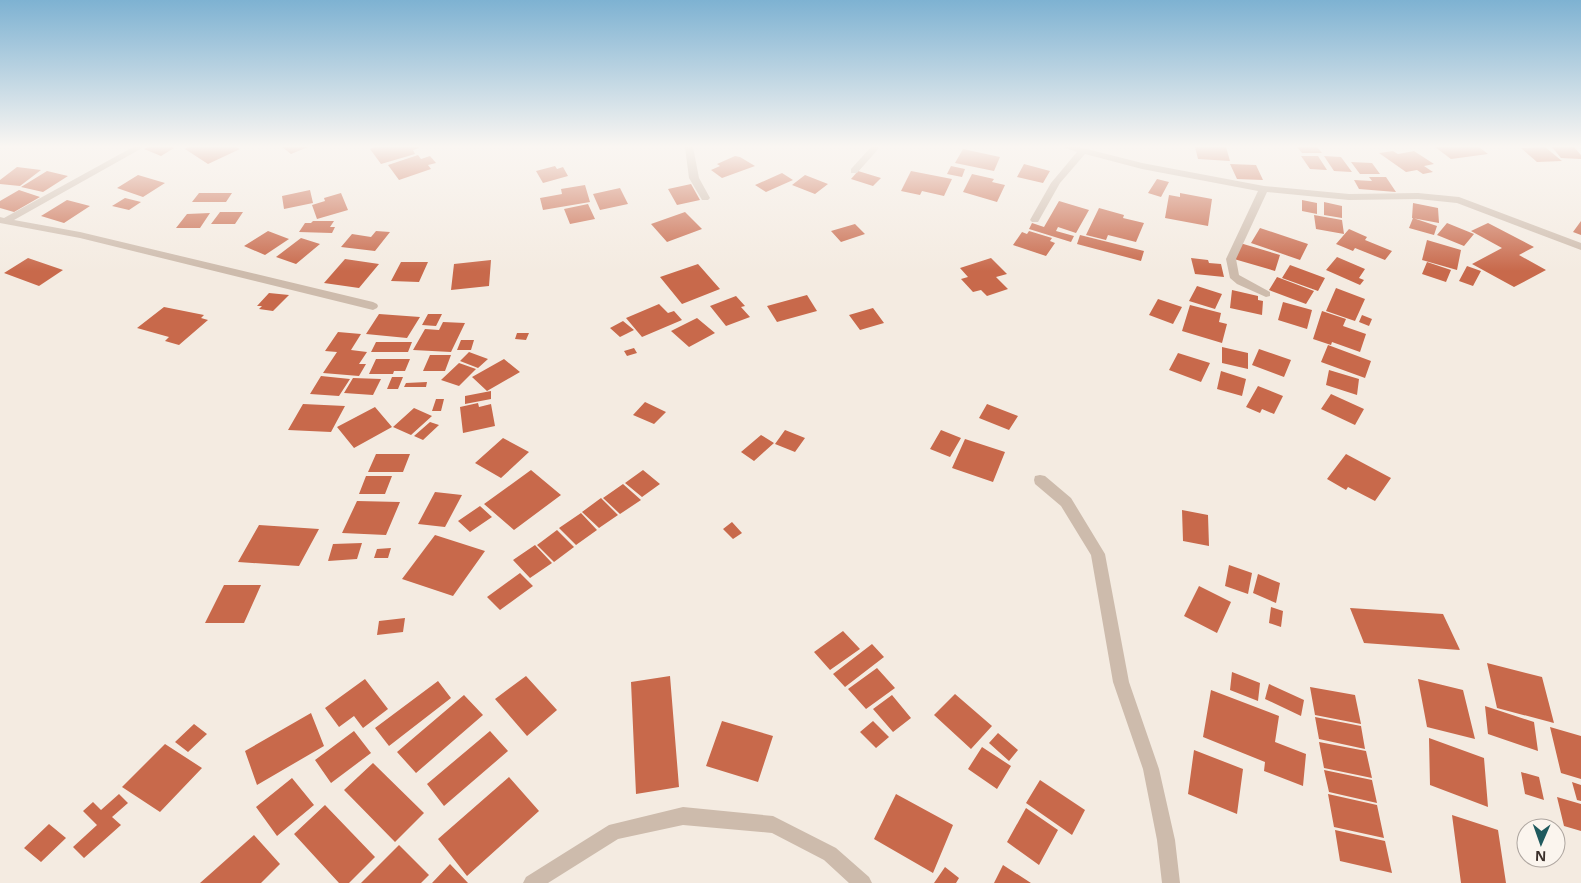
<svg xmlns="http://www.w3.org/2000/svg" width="1581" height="883" viewBox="0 0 1581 883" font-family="'Noto Sans',sans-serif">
	<rect width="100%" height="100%" fill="#f4ebe1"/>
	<path fill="#c8694b" d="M148,147H172L174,148L161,156L144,149Z
		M188,147H236L240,149L208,164L185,149Z
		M282,147H308L291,154Z
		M374,147H419V148L413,150L415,154L381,164L370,149Z
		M1195,147H1226L1230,161L1198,159Z
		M1297,147H1317L1322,153H1302Z
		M1435,147H1479L1488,154L1451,159Z
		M1545,147L1562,161L1537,162L1521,148Z
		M1552,147H1574L1581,155V159L1561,158Z
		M963,149L1000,157L994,171L955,163Z
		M1393,151L1398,154L1414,151L1434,164L1424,166L1433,172L1423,174L1417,170L1406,172L1379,153Z
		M418,155L421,159L430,156L436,163L428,165L431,169L399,180L388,165Z
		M735,156L740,157L755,166L722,178L711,170L720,166L717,164Z
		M1301,156H1318L1327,170L1310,169Z
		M1324,156L1341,157L1352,172L1334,171Z
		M1351,162L1372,163L1380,174H1360Z
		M1024,164L1050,171L1043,183L1017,177Z
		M1230,164L1256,165L1263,180L1237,179Z
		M555,166L557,169L563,167L568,176L543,183L536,171Z
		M951,166L965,169L962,177L947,174Z
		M17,167L41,170L20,186L0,184V180Z
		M47,171L68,176L43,192L21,187Z
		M858,171L881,178L873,186L851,179Z
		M911,171L952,179L944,196L922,191L920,195L901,191Z
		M782,173L793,180L766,192L755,185Z
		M972,174L994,179L992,182L1005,185L997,202L963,192Z
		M138,175L165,183L143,197L117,188Z
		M805,175L828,184L815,194L792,185Z
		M1369,177H1386L1396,192L1359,189L1354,180L1372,181Z
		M1157,179L1169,182L1161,197L1148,193Z
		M691,184L700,200L677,205L668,189Z
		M585,185L590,202L543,210L540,198L562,194L561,189Z
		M620,188L628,204L600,210L593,194Z
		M19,190L40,197L14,212L0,208V201Z
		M310,190L313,203L284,209L282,196Z
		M199,193H232L226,202H192Z
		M341,193L348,210L317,219L312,205L325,201L324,198Z
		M1180,193L1212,199L1208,226L1165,218L1169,195L1180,197Z
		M125,198L141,202L129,210L112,206Z
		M67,200L90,206L64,223L41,216Z
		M1302,200L1317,203V214L1302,211Z
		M1059,201L1089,210L1076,233L1058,227L1056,231L1074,236L1071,242L1029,229L1032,223L1044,227Z
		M1324,202L1342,206V218L1324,215Z
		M1413,203L1438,208L1439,223L1412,218Z
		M588,204L595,219L570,224L564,209Z
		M1099,208L1124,215L1123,218L1144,223L1136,242L1108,235L1106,240L1086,235Z
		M220,212H243L235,224H211Z
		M685,212L702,229L667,242L651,224Z
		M210,213L200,228H176L187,214Z
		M1314,215L1342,220L1344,234L1316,229Z
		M1413,218L1437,226L1434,235L1409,228Z
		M313,221H334L330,227H335L332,233L299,232L305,223H311Z
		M1581,221V235L1573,232Z
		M1447,223L1474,234L1464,246L1437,235Z
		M1488,223L1534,247L1519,255L1546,270L1514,287L1472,264L1502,248L1471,231Z
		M855,224L865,234L841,242L831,231Z
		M1260,228L1308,244L1300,260L1251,243Z
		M1349,229L1367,237L1365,240L1392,251L1385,260L1355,248L1353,251L1336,244Z
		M268,231L289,239L265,255L244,246Z
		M376,231L390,232L375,251L341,247L352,234L371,237Z
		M1029,231L1052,238L1050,241L1055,243L1046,256L1013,245L1022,232L1027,234Z
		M1080,235L1144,251L1141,261L1077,244Z
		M301,238L320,244L296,264L276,257Z
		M1427,240L1461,250L1457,270L1422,260Z
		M1240,243L1280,255L1275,271L1234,259Z
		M1337,257L1365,269L1359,278L1364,280L1360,285L1326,270Z
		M28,258L63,270L39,286L4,273Z
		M991,258L1007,274L996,277L1008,289L987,296L981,290L973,292L961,279L968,277L960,268Z
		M1191,258L1208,260L1209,263L1221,264L1224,277L1195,274Z
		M345,259L379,264L359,288L324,283Z
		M491,260L489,286L451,290L454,264Z
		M401,262H428L419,282L391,281Z
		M1427,262L1451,270L1446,282L1422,274Z
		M698,264L720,289L682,304L660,277Z
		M1290,265L1325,278L1318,291L1282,278Z
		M1467,266L1481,271L1473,286L1459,281Z
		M1277,277L1314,291L1306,304L1269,290Z
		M1197,286L1222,294L1215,309L1189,301Z
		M1336,288L1365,299L1355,321L1326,311Z
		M1232,290L1258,296V300L1263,301L1262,315L1230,308Z
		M269,293L289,295L273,311L259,309L262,306H257Z
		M807,295L817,311L777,322L767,306Z
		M736,296L745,306L741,307L750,317L726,326L710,306Z
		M1158,299L1182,307L1173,324L1149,315Z
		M1283,302L1312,310L1307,329L1278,320Z
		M659,304L668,313L674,311L682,320L642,337L626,318Z
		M1190,305L1221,313L1219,322L1227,324L1222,343L1182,331Z
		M164,307L204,315L201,318L208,320L179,345L165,341L169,337L137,328Z
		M873,308L884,323L860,330L849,315Z
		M1322,311L1346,319L1343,326L1366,334L1360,352L1332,342L1331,345L1313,339Z
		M379,314L420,317L407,338L366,334Z
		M428,314H442L436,326L422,325Z
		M1362,315L1372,319L1369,326L1359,322Z
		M697,318L715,333L689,347L671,331Z
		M623,321L634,330L620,337L610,328Z
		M443,322L465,323L451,352L413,350L425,329L439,330Z
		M338,332L361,334L351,350L367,352L359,364H366L359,376L323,373L337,352L325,351Z
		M517,333H529L526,340L515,339Z
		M461,340H474L471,350H457Z
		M376,342H412L408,352H371Z
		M1328,345L1371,361L1365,378L1321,362Z
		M1222,347L1248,353V369L1222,363Z
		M634,348L637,353L627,356L624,351Z
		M1259,349L1291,360L1284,377L1252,365Z
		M469,352L488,359L478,368L460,361Z
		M1178,353L1210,363L1201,382L1169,370Z
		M430,355H451L445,371H423Z
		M376,359H410L405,371H394L393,374H369Z
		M504,359L520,372L487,391L472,377Z
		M459,363L476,369L459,386L441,380Z
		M1329,370L1359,379L1357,395L1326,385Z
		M1221,371L1246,379L1242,396L1217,389Z
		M321,376L350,379L339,396L310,394Z
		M392,377H403L398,389H387Z
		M353,378L381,379L373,395L344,393Z
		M427,382L426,387H404L406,383Z
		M1258,386L1283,396L1274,414L1262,409L1260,413L1246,407Z
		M491,391V399L465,404V396Z
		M1331,394L1364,409L1355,425L1321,409Z
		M436,399H444L441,411H432Z
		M645,402L666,412L654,424L633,415Z
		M478,403L479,407L491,404L495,426L463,433L460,407Z
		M303,404L345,406L331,432L288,430Z
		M987,404L1018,416L1009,430L979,418Z
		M375,407L392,427L354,448L337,427Z
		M414,408L432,416L411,435L393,427Z
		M430,422L439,425L423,440L414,436Z
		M785,430L805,438L795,452L775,444Z
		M941,430L961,438L950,457L930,449Z
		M761,435L774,443L754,461L741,452Z
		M503,438L529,452L501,478L475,463Z
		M965,439L1005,452L993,482L952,468Z
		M376,454H410L403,472H368Z
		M1346,454L1391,478L1375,501L1348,487L1346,490L1327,479Z
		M531,470L561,495L514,530L484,504Z
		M643,470L660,484L642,497L625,483Z
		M366,476H392L385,494H359Z
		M623,484L641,500L620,514L603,498Z
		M435,492L462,495L445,527L418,524Z
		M601,498L618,515L599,528L582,512Z
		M357,501L400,502L386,535L342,533Z
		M480,506L492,517L470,532L458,521Z
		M1182,510L1208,515L1209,546L1183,541Z
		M581,513L597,530L576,545L559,528Z
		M732,522L742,533L733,539L723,529Z
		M259,525L319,529L299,566L238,562Z
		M557,530L574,547L554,562L537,545Z
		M435,535L485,551L453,596L402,579Z
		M362,543L357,559L328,561L333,544Z
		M535,545L552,563L530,578L513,560Z
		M391,548L388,558H374L377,549Z
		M1229,565L1252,573L1248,594L1225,586Z
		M520,573L533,586L500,610L487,597Z
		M1258,574L1280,583L1276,603L1253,593Z
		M224,585H261L244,623H205Z
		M1199,586L1231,602L1217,633L1184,616Z
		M1271,607L1283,611L1281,627L1269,623Z
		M1350,608L1443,614L1460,650L1364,643Z
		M405,618L403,632L377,635L379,621Z
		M843,631L860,649L830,670L814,652Z
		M872,644L884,657L845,687L833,674Z
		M1487,663L1542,677L1554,723L1497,708Z
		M877,668L895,688L866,709L848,689Z
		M1232,672L1260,683L1258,701L1230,690Z
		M526,676L557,710L527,736L495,699Z
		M670,676L679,787L636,794L631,682Z
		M365,679L388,709L363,728L354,716L339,727L325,708Z
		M1418,679L1463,690L1475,739L1427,727Z
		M438,681L451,698L389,746L375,728Z
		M1269,684L1304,700L1301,716L1265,699Z
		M1310,687L1355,695L1361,724L1315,715Z
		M1211,690L1279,716L1275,742L1306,754L1303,786L1264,771L1265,762L1203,737Z
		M955,694L992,726L971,749L934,715Z
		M464,695L483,715L416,773L397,752Z
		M892,695L911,718L893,732L873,709Z
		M1485,706L1534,722L1538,751L1488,734Z
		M311,713L324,746L257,785L245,751Z
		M1315,717L1361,726L1365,749L1319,739Z
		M722,721L773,736L758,782L706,766Z
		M873,721L889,737L876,748L860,732Z
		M194,724L207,734L188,752L175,742Z
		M1550,727L1581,736V779L1561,773Z
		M354,731L371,753L331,783L315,760Z
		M490,731L508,751L444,806L427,784Z
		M998,733L1018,750L1009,761L989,743Z
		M1429,738L1484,758L1488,807L1430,785Z
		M1319,742L1366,751L1372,778L1324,768Z
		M165,744L202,768L160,812L122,787Z
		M982,747L1011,766L997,789L968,769Z
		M1194,750L1243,769L1237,814L1188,794Z
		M373,763L424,813L395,842L344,790Z
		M1324,770L1372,780L1377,803L1329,792Z
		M1521,772L1539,777L1544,800L1525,794Z
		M509,777L539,811L467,876L438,839Z
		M292,778L314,805L277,836L256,807Z
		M1040,780L1085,810L1072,835L1026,803Z
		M1572,782L1581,785V801L1577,800Z
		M119,794L128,803L112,817L121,825L84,858L73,847L97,825L83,811L93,802L101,810Z
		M896,794L953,825L933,873L874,839Z
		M1328,794L1377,805L1384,838L1334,827Z
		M1557,797L1581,804V831L1564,826Z
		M325,805L375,857L349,883H339L294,834Z
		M1026,808L1058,830L1039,865L1007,842Z
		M1452,815L1498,830L1506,883H1461Z
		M49,824L66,838L41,862L24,848Z
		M1335,830L1385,841L1392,873L1340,861Z
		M254,835L280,864L261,883H200Z
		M399,845L429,875L421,883H361Z
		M450,864L468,883H432Z
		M1003,865L1031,883H994Z
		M945,867L959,878L956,883H934Z"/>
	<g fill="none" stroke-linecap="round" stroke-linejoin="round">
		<path fill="#cdbbac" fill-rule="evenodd" d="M133,147H144L14,220L80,232L373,302L377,304L378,306L377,308L373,310L80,238L0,223V217L4,218Z
			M685,147H693L699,178L710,198L708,200H702L689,178Z
			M871,147H880L857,173H851V169Z
			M1063,147H1079L1142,163L1264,186L1349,194L1418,193L1459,197L1581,243V250L1457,203L1418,199L1349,200L1267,192L1236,259L1239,275L1270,292V296L1266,297L1237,284L1230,278L1226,259L1258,191L1142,169L1085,154L1060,183L1038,222H1032L1030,220L1051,183L1077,152Z
			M1040,475L1045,476L1071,498L1105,554L1129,682L1159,769L1175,840L1180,883H1162L1157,840L1143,769L1113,682L1091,555L1061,506L1035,484L1034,480L1035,476Z
			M683,807L773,816L836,848L869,877L872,883H849L824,860L772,833L683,825L618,839L548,883H523L526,877L609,825Z"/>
	</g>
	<linearGradient id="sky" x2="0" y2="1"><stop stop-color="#7eb2d2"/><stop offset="0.54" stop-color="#faf6f2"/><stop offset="1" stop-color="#faf6f2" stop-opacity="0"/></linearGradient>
	<rect width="1581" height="271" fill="url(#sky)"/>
	<g transform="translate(1541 843) rotate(182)"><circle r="24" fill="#fbf5ee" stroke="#aea6a0"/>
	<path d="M0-4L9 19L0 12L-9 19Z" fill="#1f5a5e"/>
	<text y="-8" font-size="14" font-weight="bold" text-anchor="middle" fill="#3b302b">N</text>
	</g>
</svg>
